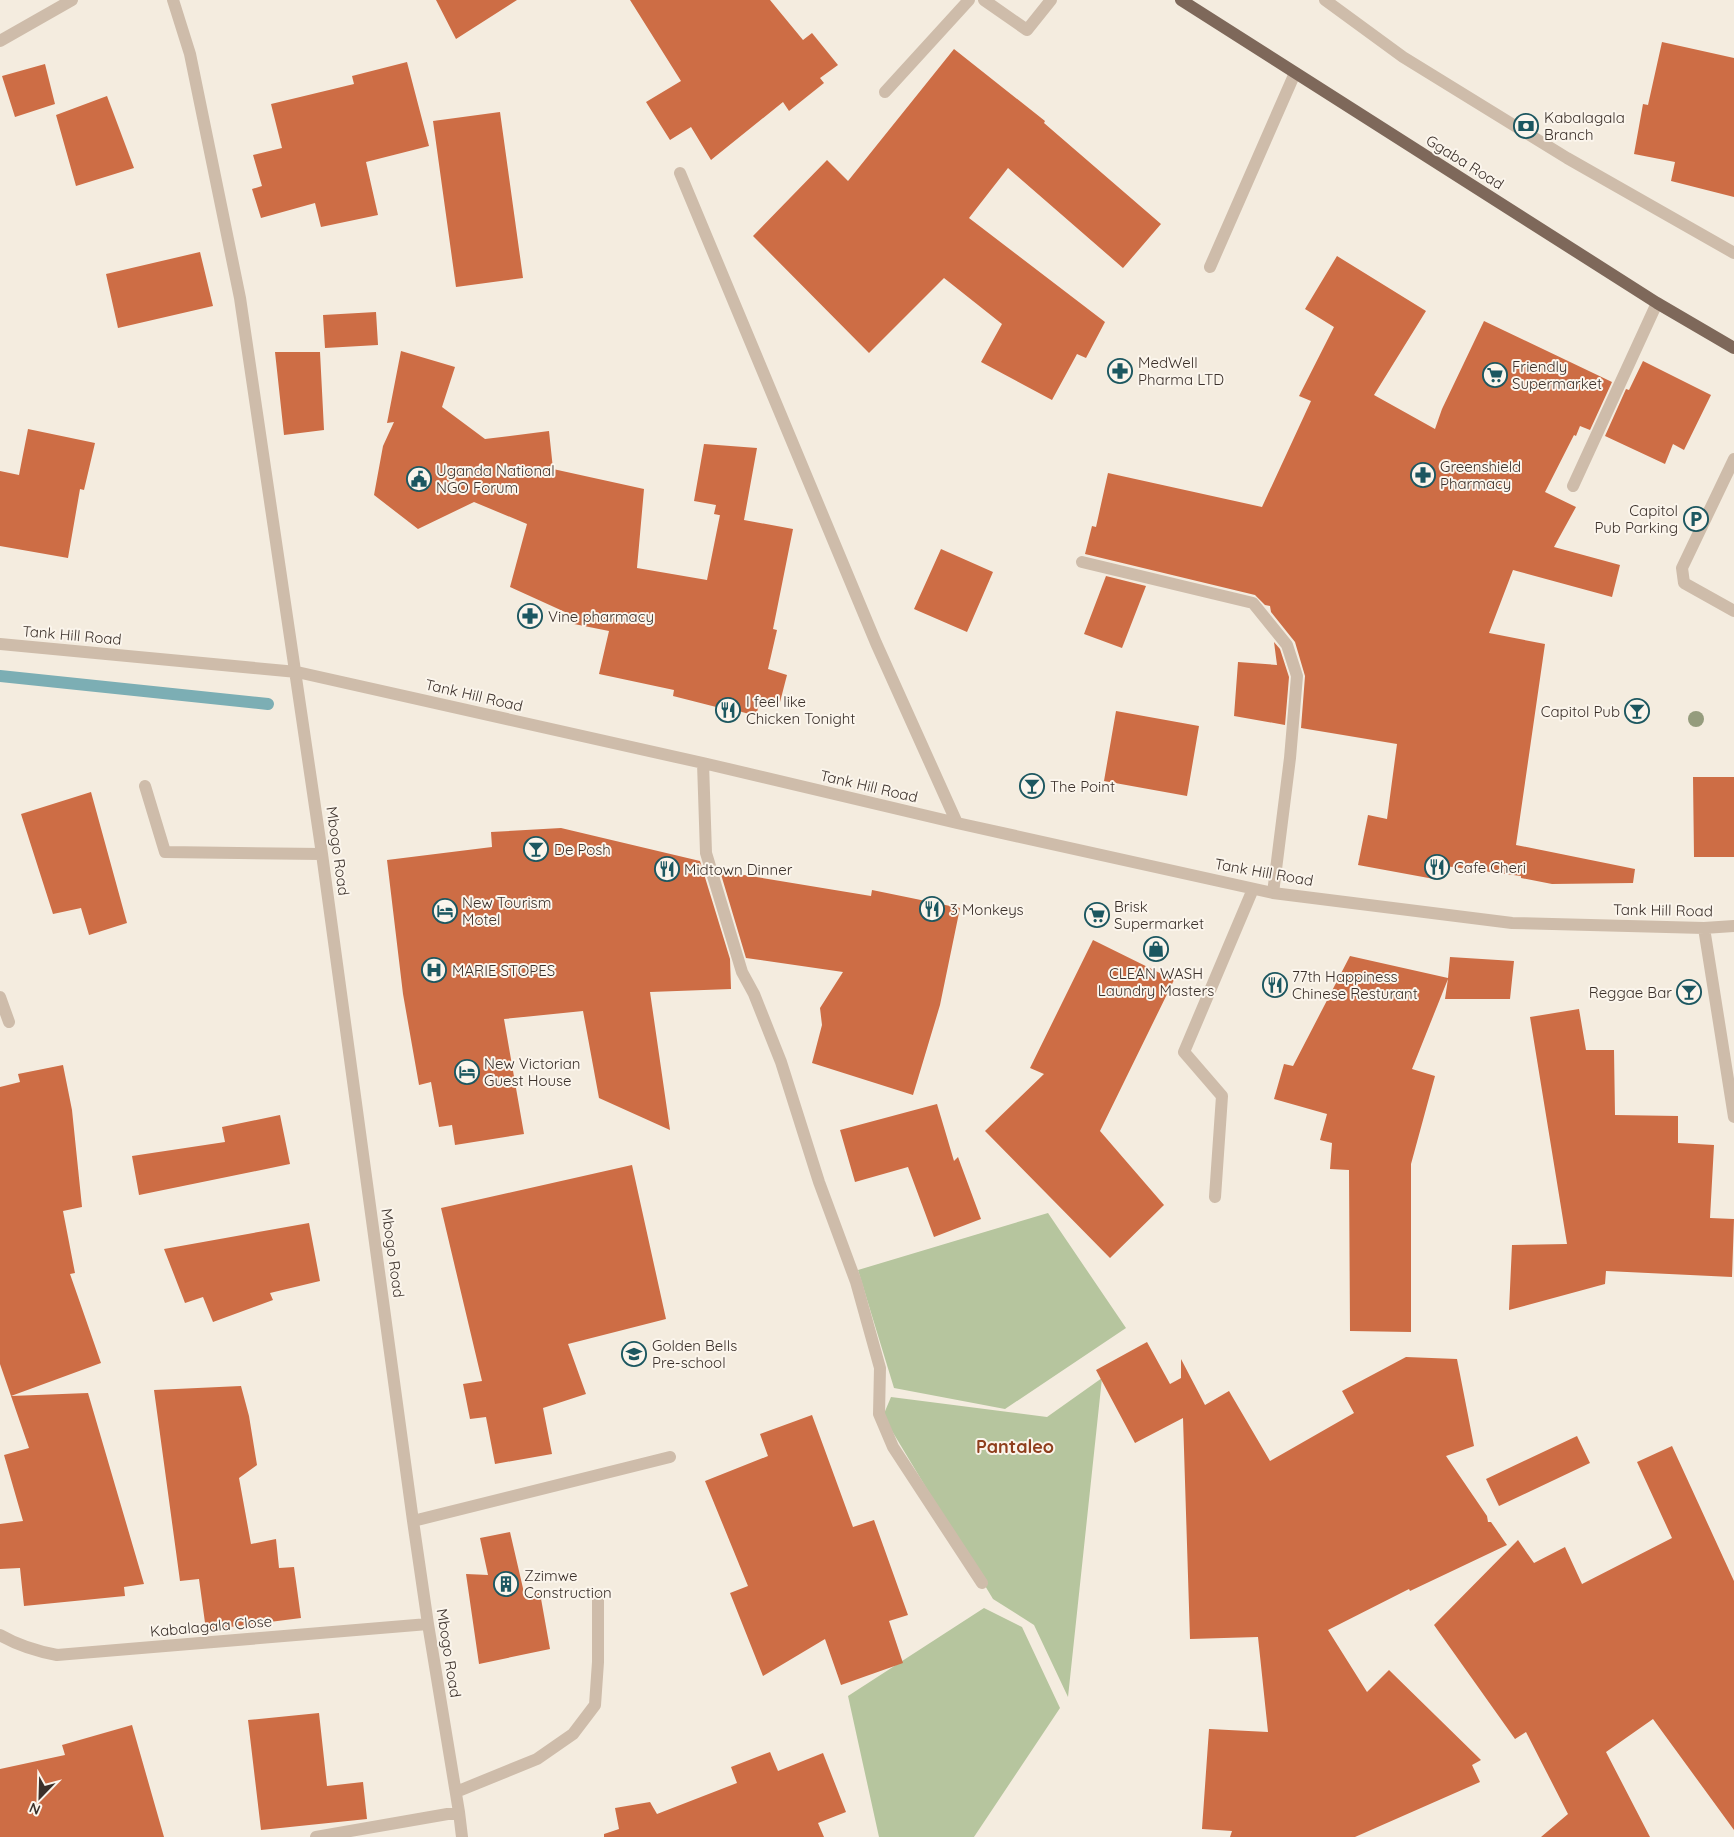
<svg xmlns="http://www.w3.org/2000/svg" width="1734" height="1837" viewBox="0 0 1734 1837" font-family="Quicksand,sans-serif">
	<rect width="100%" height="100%" fill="#f4ecdf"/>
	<path fill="#b6c59e" d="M1048,1213L1126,1328L1005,1409L894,1388L858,1270Z
		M1102,1378L1068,1697L1034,1625L993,1599L883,1416L891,1397L1047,1417Z
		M984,1608L1022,1627L1060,1708L974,1837H879L848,1696Z"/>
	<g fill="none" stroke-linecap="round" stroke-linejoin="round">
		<path stroke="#7caeb4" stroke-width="12" d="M0,676L268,704"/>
	</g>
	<path fill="#cd6d45" d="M436,0H517L456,39Z
		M630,0H770L803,40L812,33L838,65L820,78L824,83L789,111L783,102L711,160L691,127L670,140L646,102L681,81Z
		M1662,42L1734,58V197L1671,181L1675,162L1634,154L1643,104L1648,105Z
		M954,49L1045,121L1044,123L1161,224L1123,268L1008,168L969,218L1105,322L1086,358L1077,354L1052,400L981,362L1002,324L944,278L869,353L753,236L827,160L848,181Z
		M407,62L429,146L366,162L378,215L321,227L315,203L261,218L252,189L262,186L253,155L282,148L271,104L354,84L352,76Z
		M45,64L55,104L15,117L2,76Z
		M107,96L134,168L76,186L56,115Z
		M500,112L523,278L456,287L433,121Z
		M200,252L213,306L118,328L106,274Z
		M1337,256L1426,311L1374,395L1435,429L1442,409L1484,321L1612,382L1590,430L1580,426L1576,436L1574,435L1545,492L1576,507L1554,547L1620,565L1612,597L1513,570L1489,633L1545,644L1516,845L1635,869L1633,883L1552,884L1521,878V876L1437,865L1434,879L1358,865L1368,815L1387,819L1397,744L1301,728L1305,676L1295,642L1271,612L1270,606L1265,605L1255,595L1085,554L1092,526L1096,527L1108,473L1262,507L1311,401L1299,396L1334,327L1305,309Z
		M376,312L378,345L325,348L323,315Z
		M401,351L455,367L442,407L485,439L549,431L553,469L644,489L637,568L707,580L720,515L729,517L714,514L716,505L694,501L704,444L757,448L744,520L793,529L773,629L777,630L768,669L787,675L779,706L760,701L756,716L728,708V710L673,696L674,690L599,674L609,631L574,624L576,617L510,587L527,524L474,502L418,529L374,495L383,446L394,422L387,423Z
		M275,352H320L324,430L284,435Z
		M1643,361L1711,395L1684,450L1673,444L1665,464L1605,436L1626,389L1629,390Z
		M28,429L95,443L84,490L80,489L68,558L0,546V471L19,475Z
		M941,549L993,572L967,632L914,609Z
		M1106,576L1146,586L1122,648L1084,634Z
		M1274,642L1280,649L1289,677L1285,725L1234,716L1238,662L1277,665Z
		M1116,711L1199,726L1187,796L1104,781Z
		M1693,777H1734V857H1694Z
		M91,792L127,923L89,935L81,908L53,914L21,814Z
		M561,828L700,861L730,959L731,989L650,992L670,1130L599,1098L583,1011L504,1019L524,1134L455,1145L452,1125L439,1127L431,1082L419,1085L403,994L387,860L492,847L491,832Z
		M720,871L871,896L872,890L960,908L940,1005L913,1095L812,1063L822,1025L820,1008L843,972L746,958Z
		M1093,940L1174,980L1100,1131L1164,1205L1110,1258L985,1131L1044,1074L1030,1068Z
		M1350,956L1448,978L1450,957L1514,961L1510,999H1445L1448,979L1412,1069L1435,1076L1411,1164V1332L1350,1331L1349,1170L1330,1169L1332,1143L1320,1140L1327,1114L1274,1099L1284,1064L1293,1066Z
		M1579,1009L1586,1050H1614L1615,1115L1678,1116V1143L1714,1145L1710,1218L1734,1219L1732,1277L1606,1271L1605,1284L1509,1310L1512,1245L1567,1244L1530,1017Z
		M63,1065L72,1110L82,1207L63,1211L75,1273L70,1274L101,1363L11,1396L0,1364V1087L20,1082L18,1074Z
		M937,1104L954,1161L958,1157L981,1219L934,1237L908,1167L855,1182L840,1130Z
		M280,1115L290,1164L139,1195L132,1156L225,1142L222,1127Z
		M632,1165L666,1319L568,1344L586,1394L543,1408L552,1454L495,1464L486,1417L470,1419L463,1384L482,1381L441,1208Z
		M309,1223L320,1281L270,1293L273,1300L213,1322L203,1297L185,1303L164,1249Z
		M1147,1342L1170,1384L1181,1378V1359L1205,1405L1229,1391L1270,1461L1354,1413L1342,1391L1406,1357L1457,1359L1474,1446L1446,1456L1487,1516L1488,1522H1491L1507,1545L1410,1591L1409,1589L1328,1630L1367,1692L1389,1670L1481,1760L1472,1765L1480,1782L1355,1837H1230L1232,1831L1202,1829L1209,1729L1268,1732L1258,1637L1190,1639L1183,1418L1135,1443L1096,1370Z
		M241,1386L249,1416L257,1465L239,1478L251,1544L276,1539L279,1568L294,1567L301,1618L206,1630L199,1579L180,1581L154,1390Z
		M88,1393L144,1584L124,1587L125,1596L24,1606L20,1568L0,1569V1524L23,1521L4,1455L29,1448L11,1396Z
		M812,1415L853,1527L874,1520L908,1615L889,1621L903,1663L841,1685L825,1639L763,1676L730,1593L748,1586L705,1481L768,1456L760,1434Z
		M1577,1436L1590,1463L1499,1506L1486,1479Z
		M1672,1446L1734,1581V1830L1653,1719L1606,1752L1650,1837H1541L1568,1814L1526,1732L1515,1739L1434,1625L1518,1540L1534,1563L1565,1547L1582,1584L1672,1538L1637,1462Z
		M510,1532L525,1597L540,1593L550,1649L479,1664L466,1574L488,1575L480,1538Z
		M319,1713L327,1786L363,1782L367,1819L261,1830L248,1720Z
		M132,1725L164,1837H0V1769L65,1755L62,1745Z
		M770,1752L778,1771L823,1753L846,1812L818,1823L824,1837H604V1834L619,1829L615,1808L650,1802L657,1814L737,1783L731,1767Z"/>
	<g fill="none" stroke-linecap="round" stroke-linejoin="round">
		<path stroke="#cebcaa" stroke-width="12" d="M173,0L190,54L240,298L322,854L413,1521L428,1624L459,1812L462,1837
			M984,0L1027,30L1051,0
			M1325,0L1403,57L1567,158L1734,253
			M0,41L72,0
			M885,92L969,0
			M680,173L876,643L957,823
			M1210,267L1295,73
			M1734,459L1682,568L1684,583L1734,611
			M1573,486L1657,303
			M1082,562L1253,603L1287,645L1297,676L1290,758L1273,893
			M0,644L297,672L703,763L957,823L1273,893L1512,923L1704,928L1734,926
			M703,763L706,853L742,972L754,994L781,1062L819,1182L856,1282L880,1368L879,1414L893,1447L982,1583
			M145,786L165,852L322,854
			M1704,928L1734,1117
			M0,997L9,1022
			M1215,1197L1222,1096L1184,1052L1253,889
			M413,1521L670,1457
			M0,1635C19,1646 36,1651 57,1655L428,1624
			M456,1792L537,1759L573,1734L595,1705L598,1662V1595
			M316,1837L459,1812"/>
		<path stroke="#7e685a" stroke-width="12" d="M1181,0L1657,303L1734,348"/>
	</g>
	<circle fill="#959c7d" cx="1696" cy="719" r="8"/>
	<defs>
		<symbol id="bank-ring" viewBox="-11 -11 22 22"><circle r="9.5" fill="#fbf5ec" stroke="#1c5760" stroke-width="1.5"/><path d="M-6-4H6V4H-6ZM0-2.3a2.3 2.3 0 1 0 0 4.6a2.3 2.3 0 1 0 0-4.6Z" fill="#1c5760"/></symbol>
		<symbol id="pharmacy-ring" viewBox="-11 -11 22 22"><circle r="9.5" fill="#fbf5ec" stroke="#1c5760" stroke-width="1.5"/><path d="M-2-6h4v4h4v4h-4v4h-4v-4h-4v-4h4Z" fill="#1c5760"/></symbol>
		<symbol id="supermarket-ring" viewBox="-11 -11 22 22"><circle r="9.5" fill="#fbf5ec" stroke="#1c5760" stroke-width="1.5"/><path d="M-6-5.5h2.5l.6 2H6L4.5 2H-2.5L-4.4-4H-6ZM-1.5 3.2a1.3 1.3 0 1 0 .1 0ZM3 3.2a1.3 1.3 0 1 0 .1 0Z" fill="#1c5760"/></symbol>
		<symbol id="civic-ring" viewBox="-11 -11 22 22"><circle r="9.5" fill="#fbf5ec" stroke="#1c5760" stroke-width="1.5"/><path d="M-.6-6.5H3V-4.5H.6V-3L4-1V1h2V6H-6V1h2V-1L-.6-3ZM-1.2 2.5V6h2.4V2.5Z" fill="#1c5760"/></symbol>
		<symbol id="parking-ring" viewBox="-11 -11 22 22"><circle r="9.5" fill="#fbf5ec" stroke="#1c5760" stroke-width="1.5"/><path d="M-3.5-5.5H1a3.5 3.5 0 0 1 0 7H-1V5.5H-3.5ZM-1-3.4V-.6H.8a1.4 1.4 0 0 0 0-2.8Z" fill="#1c5760"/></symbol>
		<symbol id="restaurant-ring" viewBox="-11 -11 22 22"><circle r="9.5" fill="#fbf5ec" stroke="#1c5760" stroke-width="1.5"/><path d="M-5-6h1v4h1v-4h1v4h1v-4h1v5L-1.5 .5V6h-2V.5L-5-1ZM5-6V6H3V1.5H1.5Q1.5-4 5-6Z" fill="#1c5760"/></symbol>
		<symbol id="bar-ring" viewBox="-11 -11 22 22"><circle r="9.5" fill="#fbf5ec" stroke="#1c5760" stroke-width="1.5"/><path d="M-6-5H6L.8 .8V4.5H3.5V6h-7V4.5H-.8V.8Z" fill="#1c5760"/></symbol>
		<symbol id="hotel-ring" viewBox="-11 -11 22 22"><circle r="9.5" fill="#fbf5ec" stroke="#1c5760" stroke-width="1.5"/><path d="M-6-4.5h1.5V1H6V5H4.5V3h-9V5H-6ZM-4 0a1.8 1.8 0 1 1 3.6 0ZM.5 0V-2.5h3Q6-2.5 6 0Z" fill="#1c5760"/></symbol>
		<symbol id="shop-ring" viewBox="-11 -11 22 22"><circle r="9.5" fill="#fbf5ec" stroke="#1c5760" stroke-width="1.5"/><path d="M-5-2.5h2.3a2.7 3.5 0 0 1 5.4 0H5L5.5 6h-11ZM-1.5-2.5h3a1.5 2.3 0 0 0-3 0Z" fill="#1c5760"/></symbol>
		<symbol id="hospital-ring" viewBox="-11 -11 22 22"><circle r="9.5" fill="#fbf5ec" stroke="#1c5760" stroke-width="1.5"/><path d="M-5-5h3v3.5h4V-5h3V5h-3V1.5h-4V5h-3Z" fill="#1c5760"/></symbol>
		<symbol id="school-ring" viewBox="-11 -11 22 22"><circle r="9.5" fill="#fbf5ec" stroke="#1c5760" stroke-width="1.5"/><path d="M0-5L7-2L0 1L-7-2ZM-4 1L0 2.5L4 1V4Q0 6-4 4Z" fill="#1c5760"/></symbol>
		<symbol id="building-ring" viewBox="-11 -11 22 22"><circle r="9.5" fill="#fbf5ec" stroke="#1c5760" stroke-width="1.5"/><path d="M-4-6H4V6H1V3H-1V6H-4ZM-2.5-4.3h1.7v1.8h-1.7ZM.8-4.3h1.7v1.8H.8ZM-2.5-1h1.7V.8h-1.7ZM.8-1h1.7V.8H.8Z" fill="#1c5760"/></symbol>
	</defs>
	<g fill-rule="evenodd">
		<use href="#bank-ring" x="1512" y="112" width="28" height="28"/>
		<use href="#pharmacy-ring" x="1106" y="357" width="28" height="28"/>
		<use href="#supermarket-ring" x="1481" y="361" width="28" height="28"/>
		<use href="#pharmacy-ring" x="1409" y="461" width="28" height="28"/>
		<use href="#civic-ring" x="405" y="465" width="28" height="28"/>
		<use href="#parking-ring" x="1682" y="505" width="28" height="28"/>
		<use href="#pharmacy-ring" x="516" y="602" width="28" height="28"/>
		<use href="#restaurant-ring" x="714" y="696" width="28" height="28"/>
		<use href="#bar-ring" x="1623" y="697" width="28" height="28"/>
		<use href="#bar-ring" x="1018" y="772" width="28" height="28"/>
		<use href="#bar-ring" x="522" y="835" width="28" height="28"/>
		<use href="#restaurant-ring" x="1423" y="853" width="28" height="28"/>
		<use href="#restaurant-ring" x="653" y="855" width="28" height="28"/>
		<use href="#restaurant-ring" x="918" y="895" width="28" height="28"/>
		<use href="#hotel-ring" x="431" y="897" width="28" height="28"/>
		<use href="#supermarket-ring" x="1083" y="901" width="28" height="28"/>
		<use href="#shop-ring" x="1142" y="935" width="28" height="28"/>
		<use href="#hospital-ring" x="420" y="956" width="28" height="28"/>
		<use href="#restaurant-ring" x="1261" y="971" width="28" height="28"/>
		<use href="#bar-ring" x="1675" y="978" width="28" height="28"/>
		<use href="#hotel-ring" x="453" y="1058" width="28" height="28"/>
		<use href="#school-ring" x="620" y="1340" width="28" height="28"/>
		<use href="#building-ring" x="492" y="1570" width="28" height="28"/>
	</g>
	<g text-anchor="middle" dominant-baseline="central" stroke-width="4" stroke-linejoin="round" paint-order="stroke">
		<g font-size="15" fill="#3b302a" stroke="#fbf5ec" text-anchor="start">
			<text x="1544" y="117">Kabalagala<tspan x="1544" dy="17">Branch</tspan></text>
			<text x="1138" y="362">MedWell<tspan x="1138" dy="17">Pharma LTD</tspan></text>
			<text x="1512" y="366">Friendly<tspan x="1512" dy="17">Supermarket</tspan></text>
			<text x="1440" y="466">Greenshield<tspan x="1440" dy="17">Pharmacy</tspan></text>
			<text x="436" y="470">Uganda National<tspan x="436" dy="17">NGO Forum</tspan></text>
			<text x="1678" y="510" text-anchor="end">Capitol<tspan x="1678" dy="17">Pub Parking</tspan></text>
			<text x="548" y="616">Vine pharmacy</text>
			<text x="746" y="701">I feel like<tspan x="746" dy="17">Chicken Tonight</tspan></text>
			<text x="1620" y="711" text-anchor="end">Capitol Pub</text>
			<text x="1050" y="786">The Point</text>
			<text x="554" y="849">De Posh</text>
			<text x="1454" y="867">Cafe Cheri</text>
			<text x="684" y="869">Midtown Dinner</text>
			<text x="462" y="902">New Tourism<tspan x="462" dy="17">Motel</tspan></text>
			<text x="1114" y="906">Brisk<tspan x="1114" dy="17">Supermarket</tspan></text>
			<text x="950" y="909">3 Monkeys</text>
			<text x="452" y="970">MARIE STOPES</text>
			<text x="1156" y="973" text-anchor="middle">CLEAN WASH<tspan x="1156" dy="17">Laundry Masters</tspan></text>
			<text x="1292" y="976">77th Happiness<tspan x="1292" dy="17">Chinese Resturant</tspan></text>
			<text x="1672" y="992" text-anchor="end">Reggae Bar</text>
			<text x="484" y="1063">New Victorian<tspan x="484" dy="17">Guest House</tspan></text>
			<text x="652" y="1345">Golden Bells<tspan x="652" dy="17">Pre-school</tspan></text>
			<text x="524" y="1575">Zzimwe<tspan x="524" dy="17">Construction</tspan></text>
		</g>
		<g font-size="15" fill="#3b302a" stroke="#fbf5ec">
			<text transform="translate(1465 162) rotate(32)">Ggaba Road</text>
			<text transform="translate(72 635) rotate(5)">Tank Hill Road</text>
			<text transform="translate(474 695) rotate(13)">Tank Hill Road</text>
			<text transform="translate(869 786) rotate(13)">Tank Hill Road</text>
			<text transform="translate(338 851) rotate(82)">Mbogo Road</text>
			<text transform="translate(1264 872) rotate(10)">Tank Hill Road</text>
			<text transform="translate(1663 910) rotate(1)">Tank Hill Road</text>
			<text transform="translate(393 1253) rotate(82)">Mbogo Road</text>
			<text transform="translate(211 1626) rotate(-5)">Kabalagala Close</text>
			<text transform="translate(449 1653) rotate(81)">Mbogo Road</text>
		</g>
		<g font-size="18" font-weight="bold" fill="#8f3f1d" stroke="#fbf5ec">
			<text x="1015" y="1446">Pantaleo</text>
		</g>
	</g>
	<g transform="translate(40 1797) rotate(203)" stroke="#fbf5ec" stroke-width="4" paint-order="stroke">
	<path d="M0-4L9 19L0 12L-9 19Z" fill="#3b302a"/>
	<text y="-8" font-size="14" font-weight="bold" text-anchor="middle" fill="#3b302a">N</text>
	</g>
</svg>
